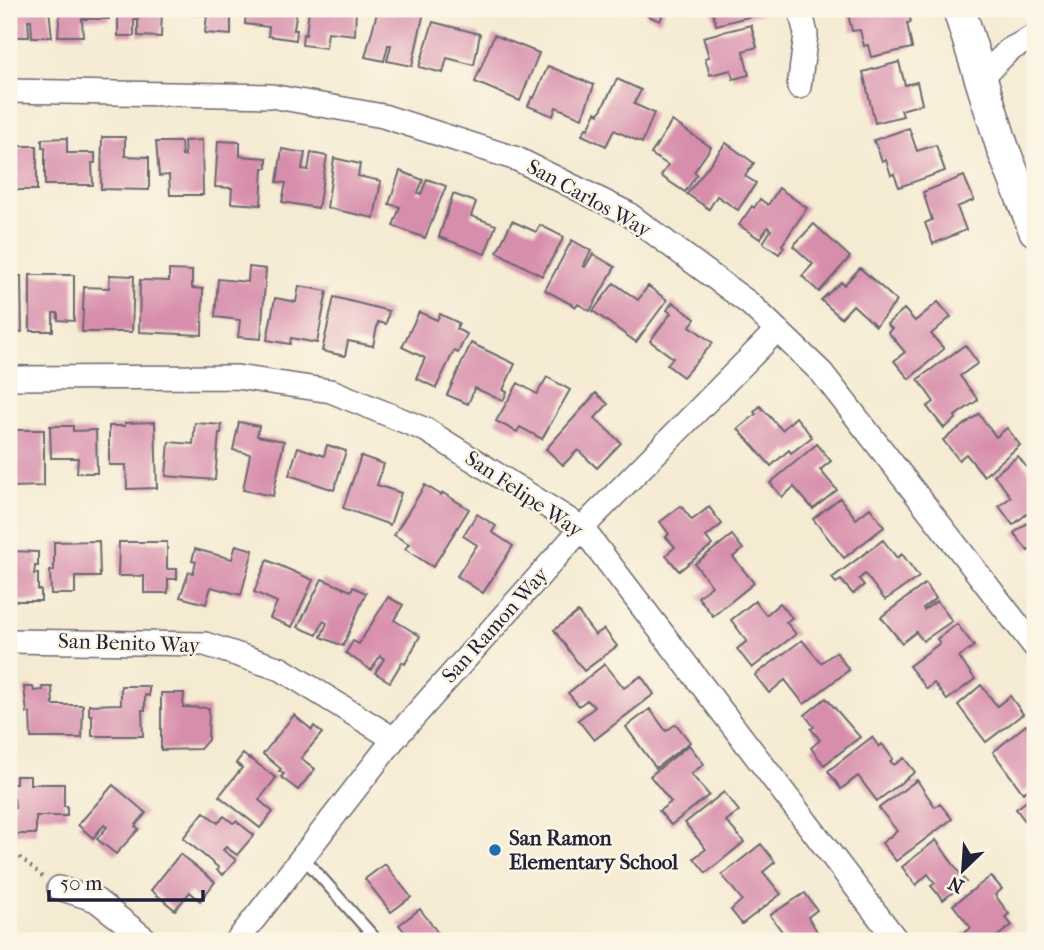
<svg xmlns="http://www.w3.org/2000/svg" width="1044" height="950" viewBox="0 0 1044 950" font-family="'IM FELL French Canon',serif">
	<rect width="100%" height="100%" fill="#fcf5e5"/>
	<filter id="ink" filterUnits="userSpaceOnUse"><feTurbulence type="fractalNoise" baseFrequency=".0143" numOctaves="2"/><feDisplacementMap in="SourceGraphic" scale="14" xChannelSelector="R" yChannelSelector="G"/><feConvolveMatrix kernelMatrix="1 2 1 2 8 2 1 2 1" color-interpolation-filters="sRGB"/></filter>
	<filter id="wash" filterUnits="userSpaceOnUse"><feTurbulence type="fractalNoise" baseFrequency=".00686" numOctaves="4" result="noise"/><feDisplacementMap in="SourceGraphic" scale="28" xChannelSelector="R" yChannelSelector="G"/><feGaussianBlur stdDeviation="1.57" result="paint"/><feColorMatrix in="noise" values="0 0 0 0 0 0 0 0 0 0 0 0 0 0 0 0 0 1.4 0 .05"/><feComposite in="paint" operator="in"/></filter>
	<g filter="url(#wash)">
		<rect width="100%" height="100%" fill="#f5ebd3"/>
		<g id="blocks">
			<path fill="#d78dac" d="M9,9H49L52,37H32L31,20H28L29,37H9Z
				M60,9H108L109,19H82L83,36H58Z
				M118,9H162L161,37L138,36V19H134V36H118Z
				M178,9H231V35L205,33L207,15L177,13Z
				M246,9H297L294,30H297L296,40L268,36L269,27L245,24Z
				M309,9H356L355,35L328,32L326,48L302,45L303,34L306,35Z
				M378,9L410,11V9L424,12L412,66L387,61L391,45H388L384,61L365,57Z
				M648,9H665L660,21L646,15Z
				M712,9H763L764,13L716,25Z
				M851,9H908L911,22L907,23L912,48L871,57L868,45L864,46L860,30L852,31L847,10Z
				M433,22L480,34L474,65L447,58L443,73L419,67Z
				M751,25L757,47L743,51L749,75L733,79L731,70L710,75L705,58L709,57L703,37Z
				M494,35L539,53L520,101L475,82Z
				M899,62L905,85L917,82L922,104L901,110L903,116L875,123L863,72Z
				M548,66L594,85L582,118L556,107L553,116L528,106L532,97L534,98Z
				M617,79L641,90L634,104L654,113L642,143L614,130L606,146L582,135L586,128L588,129L596,112L599,114Z
				M672,121L711,147L694,172L697,174L685,192L661,176L668,165L651,154Z
				M909,128L917,151L936,145L945,171L899,187L894,174L891,175L886,160L882,161L874,140Z
				M102,137H125V156L149,157V190L101,189Z
				M67,138V153H95V163H92L93,185H45V148H42V139Z
				M202,140L203,195H170L169,175L159,176L156,142H181L182,156H185L184,141Z
				M218,141L240,142V156L267,158V168H263L261,205L231,203L232,188L215,187Z
				M726,143L754,163L745,176L756,183L738,210L717,196L709,209L687,194Z
				M13,146H37V190H9V155H13Z
				M282,149L305,153L302,169L308,170L311,153L327,156L318,208L282,202L286,183L277,182Z
				M334,158L360,164L358,176L381,181L374,218L327,208Z
				M400,171L423,180L418,193L421,194L427,179L446,186L425,238L393,226L400,207L389,204Z
				M964,176L974,200L957,207L966,230L933,244L925,223L932,220L923,192Z
				M779,188L807,208L782,245L784,247L779,254L763,243L771,230L768,227L760,239L739,225L752,206L754,208L760,199L768,205Z
				M453,194L476,202L471,216L496,225L485,254L439,237Z
				M512,221L536,232L540,225L564,237L542,276L497,252Z
				M814,224L850,257L819,292L802,276L813,264L793,246Z
				M572,240L591,251L583,266L585,267L593,254L615,267L590,311L578,304L576,307L545,290Z
				M249,267L266,269L261,339L238,337L240,320L215,317L218,279L248,282Z
				M860,268L897,301L876,326L853,305L841,318L821,300L841,282L844,285Z
				M169,270L192,271V288L203,289L202,335L139,332L140,280L169,281Z
				M30,275H74V321L58,320V313H53V331H30Z
				M110,275L134,276L132,332H82L84,287L109,288Z
				M9,276H21L22,332L9,331Z
				M614,283L638,300L648,286L667,300L636,342L593,311Z
				M299,286L327,291L317,343L291,338L290,344L267,340L275,298L296,302Z
				M334,297L389,311L386,324L378,322L373,346L348,341L345,356L322,351Z
				M673,302L695,319L690,326L713,343L683,377L667,365L673,358L650,341L671,313L667,310Z
				M938,302L951,317L931,334L944,349L909,379L894,361L905,352L888,332L892,329L887,324L904,309L915,321Z
				M419,312L437,320L440,314L459,323L456,329L467,334L458,353L454,351L436,388L416,378L425,358L402,347Z
				M471,343L515,364L503,390L507,392L503,401L475,388L468,404L447,395Z
				M965,345L978,363L960,376L978,400L955,416L956,419L944,428L927,407L934,402L918,379Z
				M547,377L570,390L542,439L520,427L517,432L496,421L518,383L537,394Z
				M596,393L608,404L595,418L621,443L597,468L578,450L563,465L546,449Z
				M760,406L782,430L796,417L812,437L791,453L789,450L771,466L738,429L756,414L754,412Z
				M979,414L996,437L1007,428L1020,445L984,476L966,454L959,460L943,440Z
				M155,422L157,488L127,489L126,465H109V426H125V423Z
				M239,422L259,426L257,436L284,441L273,496L243,490L250,454L233,450Z
				M195,423L222,425L221,433H219L215,480L166,476L169,442L193,444Z
				M9,424H15V430H44V486L12,487Z
				M50,426H73V431L96,430L97,473H77L78,458H51Z
				M817,444L831,461L820,470L837,490L813,509L794,487L782,497L770,483Z
				M327,445L346,451L334,490L289,475L298,447L324,456Z
				M361,456L384,464L377,485L401,493L390,525L343,508Z
				M1018,456L1035,478V507L1013,525L999,506L1011,497L994,475Z
				M425,485L441,495L443,493L469,509L433,567L405,549L409,544L394,535Z
				M840,498L856,519L870,508L884,527L844,558L813,519Z
				M681,506L692,520L709,507L722,524L706,537L712,545L679,571L666,555L675,547L666,537L669,534L660,522Z
				M477,514L496,526L492,532L513,546L483,593L457,576L477,545L463,536Z
				M1035,517V545L1028,551L1014,533Z
				M732,535L743,549L733,557L754,583L713,616L698,597L712,586L695,564Z
				M883,540L897,558L902,554L919,577L885,600L865,574L859,579L864,585L853,594L841,580L836,583L832,578Z
				M99,541L100,577H75V594H51L50,571H54V542Z
				M119,542H167V569H177V579H168V593H144V576H118Z
				M236,545L253,550L241,595L211,587L206,604L180,597L189,572L193,573L196,562L192,561L195,549L232,559Z
				M9,551L38,552V566H35L34,574H38V590H41V601H13V583H9Z
				M267,560L313,580L292,627L270,618L277,602L254,592Z
				M322,579L351,591L353,587L366,593L343,646L321,637L327,623L323,621L317,635L298,627Z
				M925,584L936,598L923,608L924,610L937,601L952,621L923,641L916,632L902,643L881,617Z
				M388,597L403,605L394,620L420,636L405,664L402,662L390,682L375,673L384,659L380,656L371,670L346,653L353,641L359,644Z
				M755,601L766,615L780,603L792,618L786,622L796,634L752,668L737,649L747,641L731,620Z
				M578,612L595,635L604,629L617,646L584,671L554,630Z
				M957,624L974,646L959,657L975,679L947,700L934,683L927,689L909,666L940,643L937,639Z
				M802,640L821,663L836,652L849,670L804,704L785,680L769,693L755,675Z
				M605,664L624,688L641,676L654,694L594,740L578,720L595,707L587,700L579,706L568,693Z
				M981,685L997,706L1010,696L1023,714L986,742L958,705Z
				M121,686H149V696L145,695V710H142L143,736H92V715H89V705L121,704Z
				M24,687H33L34,691L43,690L42,687H52L53,705H83L82,738H31L30,713H27Z
				M9,690H12V741H9Z
				M161,693H184L183,707L209,708L208,740L200,749L161,750Z
				M826,698L860,737L824,765L811,748L820,740L811,729L814,727L805,715Z
				M650,709L666,731L676,724L690,742L656,768L626,727Z
				M294,715L312,730L314,726L322,733L301,758L315,769L298,790L281,777L284,774L279,771L281,769L263,754Z
				M1026,725L1035,736V784L1023,793L993,752Z
				M872,737L879,747L882,744L893,759L890,761L894,765L904,758L915,772L877,801L858,776L841,789L828,771Z
				M689,745L704,764L691,774L709,795L671,825L659,811L671,802L650,776Z
				M243,754L249,759L250,758L276,778L259,800L273,812L260,828L219,796L242,768L236,763Z
				M16,776H30V784H64V806H67V816H36V834H9L10,808H15L14,799H9V784H16Z
				M917,780L935,807L940,804L952,819L896,861L882,843L897,831L879,808Z
				M113,785L146,813L135,826L139,829L116,854L97,839L107,827L104,825L93,838L78,825Z
				M724,792L739,811L726,821L744,842L706,873L694,858L706,849L685,823Z
				M1035,795V823L1029,826L1016,809Z
				M204,812L218,823L224,816L233,823L236,821L254,835L237,855L226,847L223,850L236,860L223,875L217,870L219,868L183,838Z
				M936,840L966,882L943,900L931,886L935,883L928,874L916,885L902,867Z
				M761,844L775,862L763,872L781,894L742,924L731,910L742,900L722,875Z
				M180,854L215,882L200,901L190,892L175,910L151,890Z
				M385,864L411,897L391,912L365,879Z
				M991,876L1002,889L995,895L1009,914L1005,917L1012,925L991,941H957L956,939L971,928L953,905Z
				M805,893L817,910L808,917L823,941H789L770,915Z
				M420,909L444,941H412L399,925Z"/>
		</g>
	</g>
	<g filter="url(#ink)">
		<use href="#blocks" fill-opacity="0" stroke="#6c6870" stroke-width="2"/>
		<g fill="none" stroke-linecap="round" stroke-linejoin="round">
			<defs>
				<path id="lane" d="M302,856L374,937L370,941"/>
				<path id="street" d="M981,78L1009,50L1035,36
					M799,87L806,34L800,9
					M9,91L271,96L383,116L517,159L627,213L750,304L822,373L1035,647
					M9,378L237,377L331,391L426,430L582,528L897,941
					M9,641L205,644L281,669L394,739
					M59,888L96,900L148,941
					M237,941L394,739L582,528L777,330"/>
				<path id="secondary" d="M959,9L1003,149L1035,230"/>
			</defs>
			<use href="#lane" stroke="#6c6870" stroke-width="14"/>
			<use href="#street" stroke="#6c6870" stroke-width="26"/>
			<use href="#secondary" stroke="#6c6870" stroke-width="35"/>
			<path stroke="#6c6870" stroke-width="3.5" stroke-dasharray="2 5" stroke-linecap="butt" d="M9,848L43,877"/>
			<use href="#lane" stroke="#fff" stroke-width="10"/>
			<use href="#street" stroke="#fff" stroke-width="23"/>
			<use href="#secondary" stroke="#fff" stroke-width="32"/>
		</g>
	</g>
	<circle fill="#1f6fb2" stroke="#fcf5e5" stroke-width="2.5" cx="495" cy="850" r="7"/>
	<g text-anchor="middle" dominant-baseline="central" stroke-width="5" stroke-linejoin="round" paint-order="stroke">
		<g font-size="21" fill="#22223b" stroke="#fcf5e5">
			<text transform="translate(589 198) rotate(29)">San Carlos Way</text>
			<text transform="translate(524 494) rotate(34)">San Felipe Way</text>
			<text transform="translate(495 625) rotate(-48)">San Ramon Way</text>
			<text transform="translate(129 643) rotate(2)">San Benito Way</text>
		</g>
		<g font-size="21" font-weight="bold" fill="#22223b" stroke="#fcf5e5" text-anchor="start">
			<text x="509" y="838">San Ramon<tspan x="509" dy="24">Elementary School</tspan></text>
		</g>
	</g>
	<rect width="1044" height="950" fill="none" stroke="#fcf5e5" stroke-width="35"/>
	<g transform="translate(963 870) rotate(205)" stroke="#fcf5e5" stroke-width="5" paint-order="stroke">
	<path d="M0-5L12 26L0 18L-12 26Z" fill="#22223b"/>
	<text y="-10" font-size="19" font-weight="bold" text-anchor="middle" fill="#22223b">N</text>
	</g>
	<path d="M49 890v10h154v-10" fill="none" stroke="#22223b" stroke-width="3.5"/>
	<text x="60" y="890" font-size="21" fill="#22223b" stroke="#fcf5e5" stroke-width="5" paint-order="stroke">50 m</text>
</svg>
